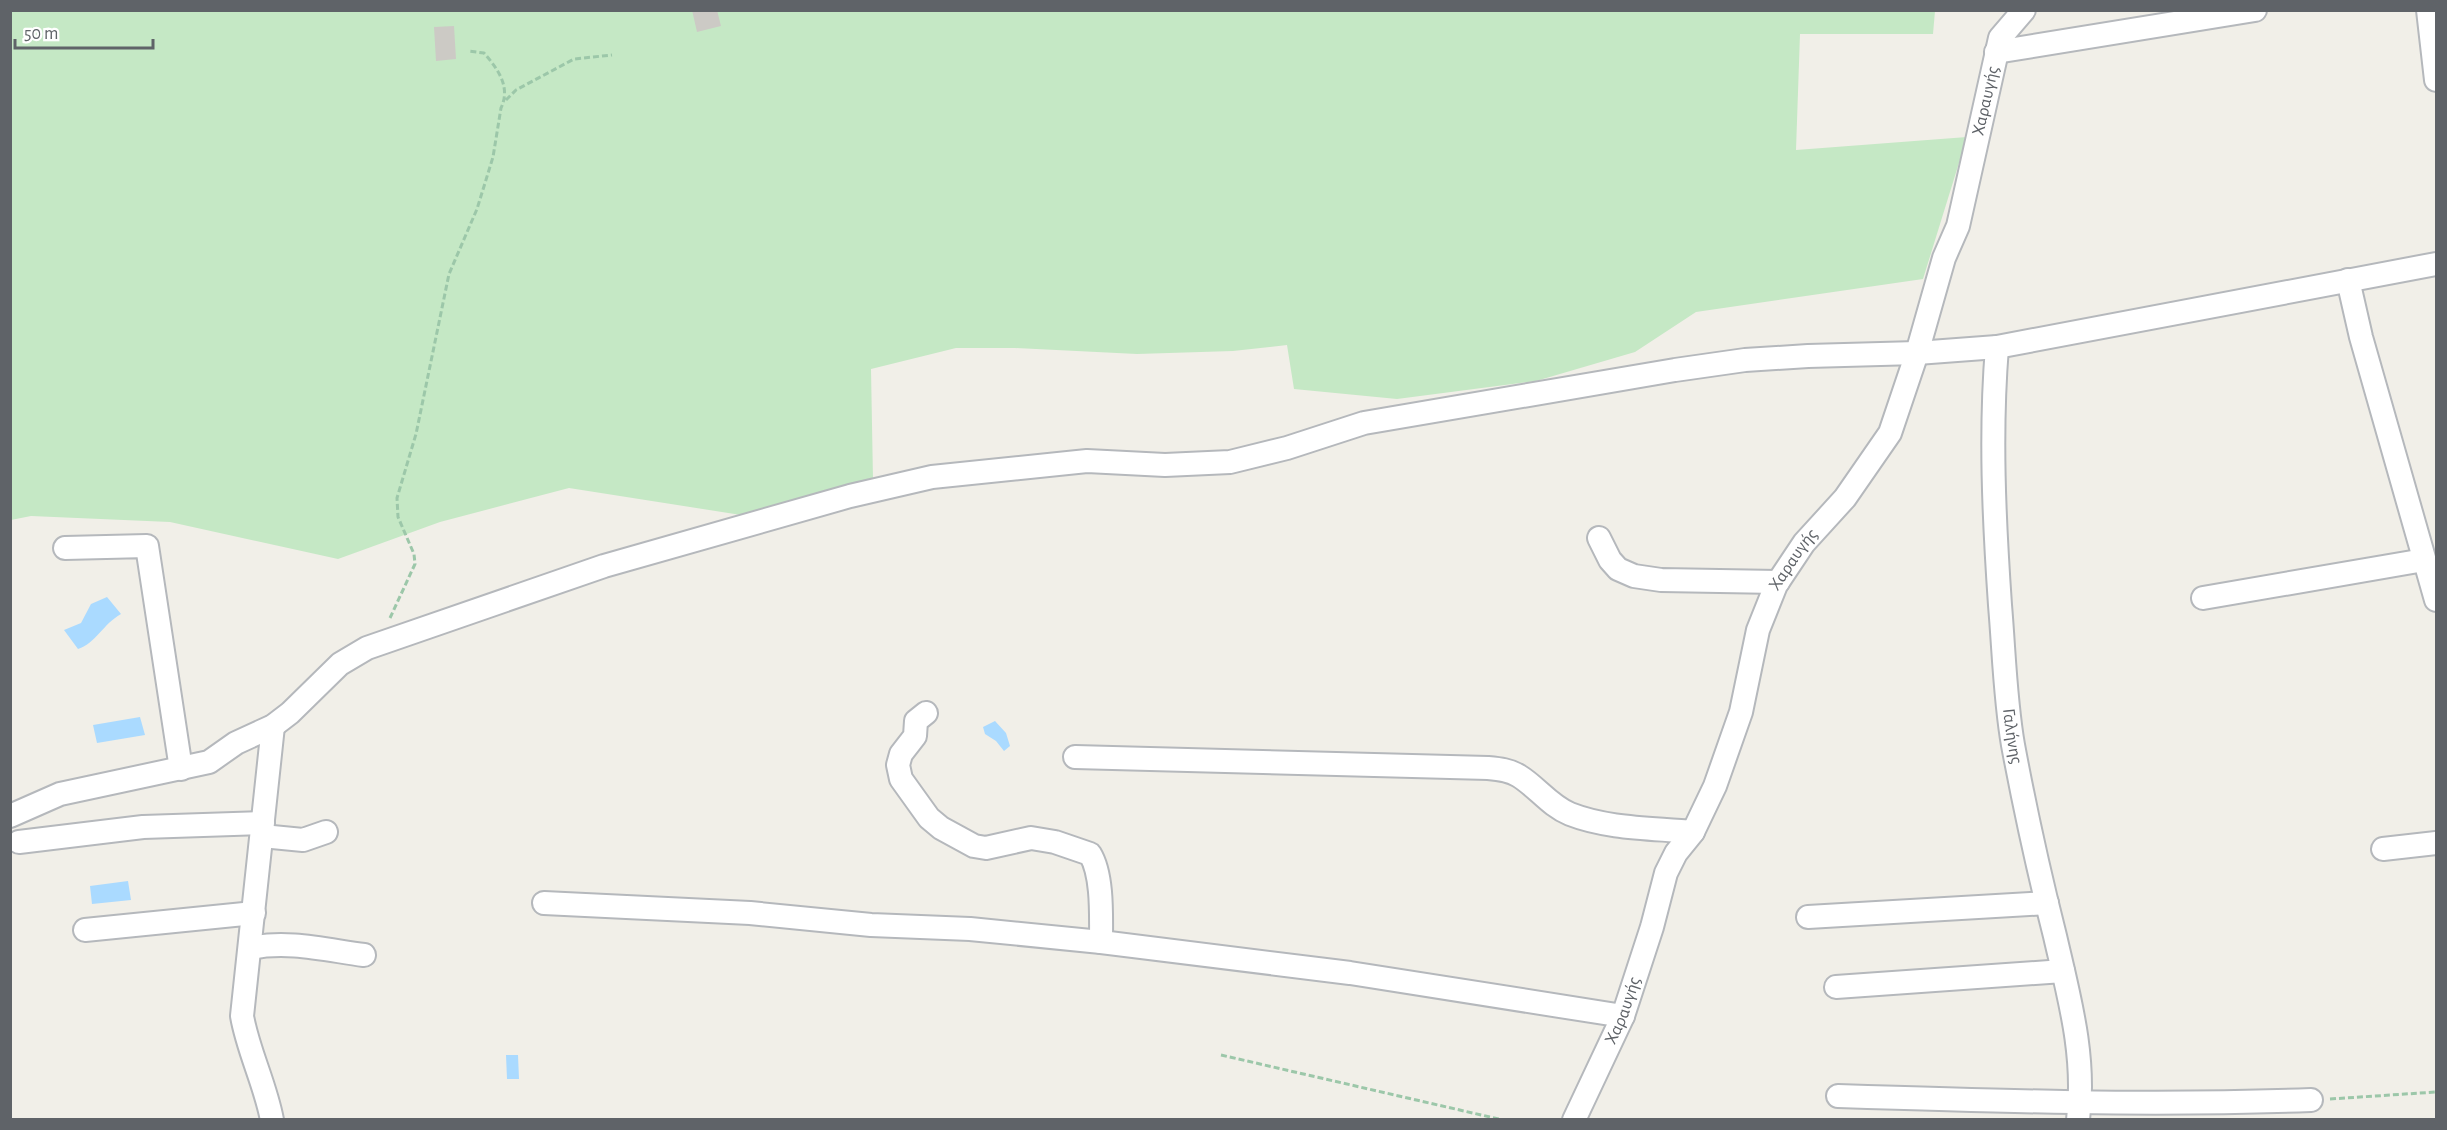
<svg xmlns="http://www.w3.org/2000/svg" width="2447" height="1130" viewBox="0 0 2447 1130" font-family="'Alegreya Sans',sans-serif">
	<rect width="100%" height="100%" fill="#f1efe8"/>
	<path fill="#c5e8c5" d="M10,11H1935L1933,34H1800L1796,150L1967,137L1923,279L1696,312L1635,352L1536,381L1397,399L1294,389L1287,345L1233,351L1137,354L1015,348H956L871,369L873,480L741,515L569,488L440,522L338,559L170,522L31,516L11,520Z"/>
	<path fill="#aadaff" d="M107,597L121,614C103,624 96,643 78,649L64,630L81,623L91,604Z
		M140,717L145,735L97,743L93,725Z
		M995,721L1006,733L1010,746L1004,751L996,741L985,734L983,727Z
		M128,881L131,900L92,904L90,886Z
		M506,1055H518L519,1079H507Z"/>
	<path fill="#cccac5" d="M692,10H717L721,26L697,32Z
		M454,26L456,59L436,61L434,27Z"/>
	<g fill="none" stroke-linecap="round" stroke-linejoin="round">
		<defs>
			<g id="minor">
				<path d="M2428,10L2436,80"/>
				<path d="M1996,52L2255,10"/>
				<path d="M2348,280L2361,337L2436,600"/>
				<path id="s1" d="M1997,347C1990,433 1994,518 2000,605C2004,652 2005,699 2013,745C2025,809 2039,873 2055,936C2069,997 2086,1056 2078,1120"/>
				<path d="M1599,538L1610,560L1618,569L1634,576L1661,580L1778,582"/>
				<path d="M65,548L147,546L181,769"/>
				<path d="M2203,598L2424,560"/>
				<path d="M926,713L916,721L915,736L901,754L898,765L901,779L929,818L941,828L974,846L986,848L1031,838L1055,842L1090,854C1103,875 1101,917 1101,942"/>
				<path d="M1075,757L1488,768C1499,769 1510,770 1519,776C1537,787 1550,806 1570,814C1608,829 1653,828 1693,832"/>
				<path d="M10,816L60,794L209,762L236,743L273,726L290,713L340,664L367,648L604,566L850,496L932,477L1087,461L1165,465L1230,462L1287,448L1364,423L1675,370L1745,360L1808,356L1917,353L1997,347L2436,264"/>
				<path d="M262,836L303,840L326,832"/>
				<path d="M19,842L143,827L263,823"/>
				<path d="M2383,849L2436,843"/>
				<path d="M544,903L750,913L871,925L970,929L1101,942L1350,973L1623,1016"/>
				<path d="M1808,917L2047,903"/>
				<path d="M85,930L254,913"/>
				<path d="M250,948C288,940 326,950 364,955"/>
				<path d="M1836,987L2063,971"/>
				<path d="M1838,1096C1995,1101 2153,1106 2311,1100"/>
				<path d="M272,1120C265,1083 248,1051 242,1016L273,726"/>
				<path id="s2" d="M1574,1120L1623,1016L1652,927L1666,873L1676,853L1693,832L1715,786L1741,712L1758,630L1776,585L1804,543L1845,498L1890,433L1917,353L1944,258L1958,226L2000,38L2024,10"/>
			</g>
		</defs>
		<use href="#minor" stroke="#b5b8bc" stroke-width="26"/>
		<path stroke="#9cc7a9" stroke-width="3" stroke-dasharray="6 3" stroke-linecap="butt" d="M506,100L516,90L574,59L612,55
			M390,618L415,564L414,554L398,517L397,498L416,434L449,274L477,209L493,157L501,108C511,87 498,69 484,53L468,51
			M1221,1055L1503,1120
			M2330,1099L2436,1092"/>
		<use href="#minor" stroke="#fff" stroke-width="22"/>
	</g>
	<g text-anchor="middle" dominant-baseline="central" stroke-width="4.5" stroke-linejoin="round" paint-order="stroke">
		<g font-size="18" fill="#5f6368" stroke="#fff">
			<text stroke="none"><textPath href="#s2" startOffset="1112">Χαραυγής</textPath></text>
			<text stroke="none"><textPath href="#s2" startOffset="606">Χαραυγής</textPath></text>
			<text stroke="none"><textPath href="#s1" startOffset="390">Γαλήνης</textPath></text>
			<text stroke="none"><textPath href="#s2" startOffset="120">Χαραυγής</textPath></text>
		</g>
	</g>
	<rect width="2447" height="1130" fill="none" stroke="#5f6368" stroke-width="24"/>
	<path d="M15 39v9h138v-9" fill="none" stroke="#5f6368" stroke-width="3"/>
	<text x="24" y="39" font-size="18" fill="#5f6368" stroke="#ffffff" stroke-width="4.5" paint-order="stroke">50 m</text>
</svg>
